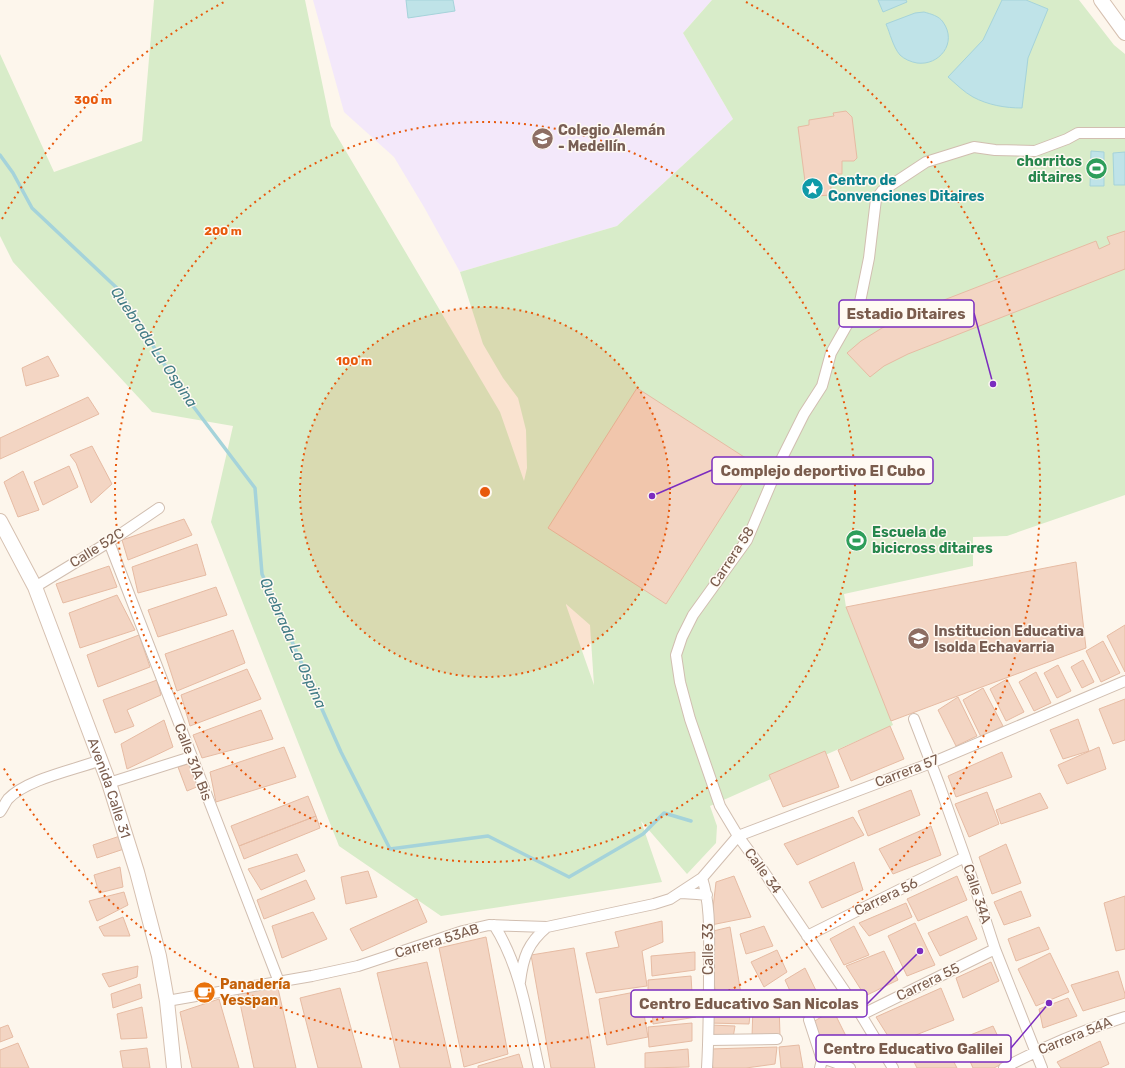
<svg xmlns="http://www.w3.org/2000/svg" width="1125" height="1068" viewBox="0 0 1125 1068" font-family="Rubik,sans-serif">
	<rect width="100%" height="100%" fill="#fdf6ec"/>
	<path fill="#f3e8fa" d="M313,0H712L683,33L733,119L617,226L460,272L424,207L394,157L344,112Z"/>
	<path fill="#d8ecc9" fill-rule="evenodd" d="M154,0H305L331,126L500,412L524,481L527,468L526,430L518,398L503,378L483,344L460,272L617,226L733,119L683,33L712,0H1079L1114,45L1125,54V495L1007,536L973,537V566L844,594L846,607L893,725L710,806L717,826L716,843L687,874L641,821L662,882L441,916L339,846L211,522L233,426L152,412L13,262L0,236V54L54,172L142,141ZM566,604L590,625L594,685L566,605Z"/>
	<path fill="#bfe3e8" stroke="#a5d3da" d="M406,0H453L455,11L408,18Z
		M878,0H906L907,2L883,12Z
		M1002,0H1026L1048,9L1028,58L1022,108C1005,108 988,105 973,97C964,92 956,84 948,77L983,40Z
		M924,12C931,14 939,16 943,22C958,43 939,66 917,63C911,62 904,59 900,55C893,47 890,33 886,24L915,13Z
		M1091,151L1104,152V186H1090Z
		M1125,152V185H1114L1113,153Z"/>
	<g fill="none" stroke-linecap="round" stroke-linejoin="round">
		<path stroke="#a5d3da" stroke-width="3.5" d="M0,155L13,173L32,208L119,290L177,385L255,488L262,574L341,752L390,849L488,836L569,877L643,834L664,813L691,821"/>
	</g>
	<path fill="#f3d5c3" stroke="#e6bba3" d="M846,111L852,117L857,158L854,161H842V174H833L834,186H831V193L829,195L807,197L798,127L809,125V120L834,116L833,113Z
		M1125,231V269L908,354L884,366L870,377L847,353L861,341L882,328L898,320L900,326L916,320L913,312L1096,241L1099,249L1110,244L1107,237Z
		M48,356L59,376L26,386L22,368Z
		M637,388L755,464L666,604L548,528Z
		M88,397L99,414L0,459V438Z
		M92,446L112,484L91,503L76,463L70,455Z
		M69,466L78,487L43,505L34,482Z
		M23,471L39,510L18,517L4,482Z
		M184,519L192,535L128,560L122,540Z
		M197,544L206,575L138,593L132,567Z
		M1076,562L1086,648L891,721L846,607Z
		M109,566L117,587L63,603L56,584Z
		M216,587L227,615L158,637L148,610Z
		M117,595L135,630L80,648L69,613Z
		M1125,625V672L1107,636Z
		M233,630L245,663L177,691L165,654Z
		M139,635L150,667L98,687L87,655Z
		M1103,641L1120,673L1101,682L1086,651Z
		M1083,660L1094,682L1082,688L1071,667Z
		M1058,665L1071,691L1057,698L1044,673Z
		M247,669L261,699L190,726L181,695Z
		M1036,672L1051,703L1034,711L1019,682Z
		M1007,679L1024,712L1006,721L990,689Z
		M157,680L161,695L127,710L134,726L115,733L103,700Z
		M983,688L1003,726L981,737L963,700Z
		M958,697L977,736L956,746L938,710Z
		M1125,699V740L1113,744L1099,709Z
		M261,710L273,739L202,758L193,735Z
		M1078,719L1089,751L1063,759L1050,730Z
		M164,720L173,747L127,769L121,744Z
		M890,726L904,759L851,781L838,750Z
		M284,747L296,777L216,802L210,772Z
		M1099,747L1106,769L1067,784L1058,765Z
		M825,751L839,787L783,807L769,775Z
		M1002,752L1012,777L956,797L948,776Z
		M191,763L199,786L187,791L178,767Z
		M911,790L920,815L868,836L858,811Z
		M987,792L999,824L969,837L955,804Z
		M1040,793L1048,808L1001,824L996,810Z
		M308,796L316,816L239,846L231,826Z
		M316,816L320,828L244,859L239,846Z
		M853,817L864,835L797,865L784,844Z
		M931,826L941,855L893,874L879,849Z
		M120,836L124,849L97,858L93,845Z
		M1006,844L1021,883L992,894L979,857Z
		M297,854L305,871L261,890L248,869Z
		M854,862L863,890L822,908L809,882Z
		M120,867L123,887L99,893L94,875Z
		M368,871L377,897L346,904L341,877Z
		M734,876L751,917L711,925L716,882Z
		M957,876L967,900L918,921L907,899Z
		M306,880L315,899L264,919L257,900Z
		M1021,891L1031,916L1004,925L994,902Z
		M124,892L128,905L97,921L89,901Z
		M1125,896V949L1116,951L1104,903Z
		M417,899L427,922L362,951L350,929Z
		M906,903L912,917L869,936L859,923Z
		M313,912L327,939L282,958L272,926Z
		M967,916L977,939L940,956L928,933Z
		M123,917L130,936H104L99,927Z
		M662,921L663,942L642,951L647,986L596,993L586,953L619,947L615,932Z
		M915,923L935,965L907,976L888,936Z
		M764,926L773,946L746,954L740,934Z
		M854,926L869,955L844,965L830,939Z
		M730,927L742,1000H716L709,932Z
		M1039,927L1049,949L1016,961L1008,939Z
		M486,937L508,1054L464,1067L439,948Z
		M574,948L595,1068H551L531,955Z
		M777,950L787,972L764,987L751,962Z
		M884,951L898,980L865,996L846,966Z
		M695,952V970L652,976L651,956Z
		M1050,953L1069,992L1036,1006L1018,969Z
		M427,962L451,1068H400L377,973Z
		M991,962L999,981L963,998L956,978Z
		M138,966L137,977L109,987L102,974Z
		M805,968L824,1007L802,1017L785,980Z
		M1118,971L1125,994V998L1083,1011L1071,985Z
		M691,976L692,993L648,999V980Z
		M140,984L142,998L113,1008L111,994Z
		M277,984L296,1068H254L238,994Z
		M340,988L362,1068H318L300,998Z
		M941,988L954,1020L893,1044L876,1017Z
		M640,991L648,1037L607,1045L599,999Z
		M1068,998L1077,1016L1043,1028L1039,1009Z
		M219,999L239,1068H192L180,1012Z
		M696,1000V1017L653,1024L652,1004Z
		M709,1004L751,1007L749,1024L709,1023Z
		M779,1005L780,1035L752,1037L753,1007Z
		M142,1007L147,1038L121,1039L117,1014Z
		M833,1010L852,1048L831,1058L813,1022Z
		M692,1023V1041L649,1047L648,1027Z
		M8,1025L13,1037L0,1042V1028Z
		M710,1025L735,1026L733,1038L712,1039Z
		M993,1026L1009,1060L994,1068H973L960,1039Z
		M942,1039L957,1068H917L909,1052Z
		M1100,1041L1109,1064L1100,1068H1061L1057,1062Z
		M18,1043L29,1068H0V1050Z
		M799,1045L803,1068H781L779,1047Z
		M777,1047L775,1064L746,1068H713L710,1049Z
		M147,1048L150,1068H123L120,1051Z
		M688,1049L689,1067L645,1068V1053Z
		M519,1054L523,1068H478V1066Z"/>
	<g fill="none" stroke-linecap="round" stroke-linejoin="round">
		<defs>
			<path id="street" d="M109,542L279,982
				M35,587L109,542L159,508
				M914,719L939,784L965,857L995,949L1042,1068
				M109,783L191,757
				M0,812C3,808 5,803 8,799C27,779 74,770 101,760
				M702,878C711,906 709,937 709,966C709,1000 709,1034 707,1068
				M681,893L697,894L707,895
				M494,925C521,967 528,1020 539,1068
				M807,936L965,857
				M520,982C523,957 528,943 547,927
				M167,1001L312,976L358,966L463,931L489,925L547,927L654,904L670,899L702,878L738,836L931,763L1125,681
				M861,1015L995,949
				M809,1020L822,1060L820,1068
				M709,1040L777,1039
				M822,1060H828L850,1068
				M893,1068L861,1015L760,866L738,836L720,806L690,719L680,682L676,655L682,637L693,615L747,540L781,460L804,414L822,386L831,353L860,302L869,258L876,199L882,191L926,162L974,147L995,150L1035,151L1067,139L1078,133H1125
				M1004,1068C1043,1047 1083,1030 1125,1017"/>
			<g id="secondary">
				<path d="M1101,0L1125,33"/>
				<path id="s1" d="M0,521L35,587L109,783L137,872L159,956L167,1001L174,1068"/>
			</g>
		</defs>
		<use href="#street" stroke="#d1beb0" stroke-width="12"/>
		<use href="#secondary" stroke="#d6c0b0" stroke-width="16"/>
		<use href="#street" stroke="#fff" stroke-width="10"/>
		<use href="#secondary" stroke="#fff" stroke-width="14"/>
	</g>
	<circle cx="485" cy="492" r="185" fill="#e8590c" fill-opacity=".12"/>
	<g fill="none" stroke="#e8590c" stroke-width="2" stroke-dasharray="2 4">
		<circle cx="485" cy="492" r="185"/>
		<circle cx="485" cy="492" r="370"/>
		<path d="M2 219A555 555 0 0 1 224 2M746 2A555 555 0 1 1 2 765"/>
	</g>
	<defs>
		<symbol id="school-disc" viewBox="-11 -11 22 22"><circle r="9.5" fill="#8d6e63" stroke="#fffaf3"/><path d="M0-5L7-2L0 1L-7-2ZM-4 1L0 2.5L4 1V4Q0 6-4 4Z" fill="#fff"/></symbol>
		<symbol id="stadium-disc" viewBox="-11 -11 22 22"><circle r="9.5" fill="#2e9e5b" stroke="#fffaf3"/><path d="M0-5a6.5 5 0 1 0 0 10a6.5 5 0 1 0 0-10ZM-3.5-1.8h7v3.6h-7Z" fill="#fff"/></symbol>
		<symbol id="sight-disc" viewBox="-11 -11 22 22"><circle r="9.5" fill="#0f9aa8" stroke="#fffaf3"/><path d="M0-6L1.8-2.2L6-1.7L2.9 1.2L3.7 5.4L0 3.3L-3.7 5.4L-2.9 1.2L-6-1.7L-1.8-2.2Z" fill="#fff"/></symbol>
		<symbol id="cafe-disc" viewBox="-11 -11 22 22"><circle r="9.5" fill="#e8710a" stroke="#fffaf3"/><path d="M-5.5-4.5H6V0H3Q3 3.5 0 3.5H-2.5Q-5.5 3.5-5.5 0ZM3-3.2v2h1.7v-2ZM-6 4.5H4V6H-6Z" fill="#fff"/></symbol>
	</defs>
	<g fill-rule="evenodd">
		<use href="#school-disc" x="530" y="126" width="25" height="25"/>
		<use href="#stadium-disc" x="1084" y="156" width="25" height="25"/>
		<use href="#sight-disc" x="800" y="176" width="25" height="25"/>
		<use href="#stadium-disc" x="844" y="528" width="25" height="25"/>
		<use href="#school-disc" x="906" y="626" width="25" height="25"/>
		<use href="#cafe-disc" x="192" y="980" width="25" height="25"/>
	</g>
	<g text-anchor="middle" dominant-baseline="central" stroke-width="3" stroke-linejoin="round" paint-order="stroke">
		<g font-size="14" font-weight="bold" fill="#785e54" stroke="#fffaf3" text-anchor="start">
			<text x="558" y="130">Colegio Alemán<tspan x="558" dy="16">- Medellín</tspan></text>
			<text x="934" y="631">Institucion Educativa<tspan x="934" dy="16">Isolda Echavarria</tspan></text>
		</g>
		<g font-size="14" font-weight="bold" fill="#27864d" stroke="#fffaf3" text-anchor="end">
			<text x="1082" y="161">chorritos<tspan x="1082" dy="16">ditaires</tspan></text>
			<text x="872" y="532" text-anchor="start">Escuela de<tspan x="872" dy="16">bicicross ditaires</tspan></text>
		</g>
		<g font-size="14" font-weight="bold" fill="#0d838f" stroke="#fffaf3" text-anchor="start">
			<text x="828" y="180">Centro de<tspan x="828" dy="16">Convenciones Ditaires</tspan></text>
		</g>
		<g font-size="14" fill="#7a5c4d" stroke="#fffaf3">
			<text transform="translate(97 548) rotate(-32)">Calle 52C</text>
			<text transform="translate(732 557) rotate(-57)">Carrera 58</text>
			<text transform="translate(193 762) rotate(69)">Calle 31A Bis</text>
			<text transform="translate(907 771) rotate(-21)">Carrera 57</text>
			<text stroke="none"><textPath href="#s1" startOffset="289">Avenida Calle 31</textPath></text>
			<text transform="translate(763 871) rotate(54)">Calle 34</text>
			<text transform="translate(977 894) rotate(72)">Calle 34A</text>
			<text transform="translate(886 897) rotate(-26)">Carrera 56</text>
			<text transform="translate(437 941) rotate(-17)">Carrera 53AB</text>
			<text transform="translate(708 949) rotate(-90)">Calle 33</text>
			<text transform="translate(928 982) rotate(-26)">Carrera 55</text>
			<text transform="translate(1075 1036) rotate(-22)">Carrera 54A</text>
		</g>
		<g font-size="14" font-weight="bold" fill="#c56008" stroke="#fffaf3" text-anchor="start">
			<text x="220" y="984">Panadería<tspan x="220" dy="16">Yesspan</tspan></text>
		</g>
		<g font-size="15" font-style="italic" fill="#437c86" stroke="#fffaf3">
			<text transform="translate(154 347) rotate(56)">Quebrada La Ospina</text>
			<text transform="translate(293 643) rotate(66)">Quebrada La Ospina</text>
		</g>
	</g>
	<circle cx="485" cy="492" r="6" fill="#e8590c" stroke="#fffaf3" stroke-width="2"/>
	<g font-size="12" text-anchor="middle" font-weight="bold" fill="#e8590c" stroke="#fffaf3" stroke-width="3" stroke-linejoin="round" paint-order="stroke">
		<text x="93" y="104">300 m</text>
		<text x="223" y="235">200 m</text>
		<text x="354" y="365">100 m</text>
	</g>
	<path fill="none" stroke="#7b2cbf" stroke-width="1.5" d="M993 384L974 313M652 496L712 470M920 951L867 1004M1049 1003L1011 1048"/>
	<g fill="#7b2cbf" stroke="#fffaf3" stroke-width="1.5">
		<circle cx="993" cy="384" r="4"/>
		<circle cx="652" cy="496" r="4"/>
		<circle cx="920" cy="951" r="4"/>
		<circle cx="1049" cy="1003" r="4"/>
	</g>
	<g fill="#fffaf3" stroke="#7b2cbf" stroke-width="1.5">
		<rect x="839" y="300" width="135" height="27" rx="4"/>
		<rect x="712" y="457" width="221" height="27" rx="4"/>
		<rect x="631" y="990" width="236" height="27" rx="4"/>
		<rect x="816" y="1035" width="195" height="27" rx="4"/>
	</g>
	<g font-size="15" text-anchor="middle" font-weight="bold" fill="#7a5c4d">
		<text x="906" y="319">Estadio Ditaires</text>
		<text x="823" y="476">Complejo deportivo El Cubo</text>
		<text x="749" y="1009">Centro Educativo San Nicolas</text>
		<text x="913" y="1054">Centro Educativo Galilei</text>
	</g>
</svg>
